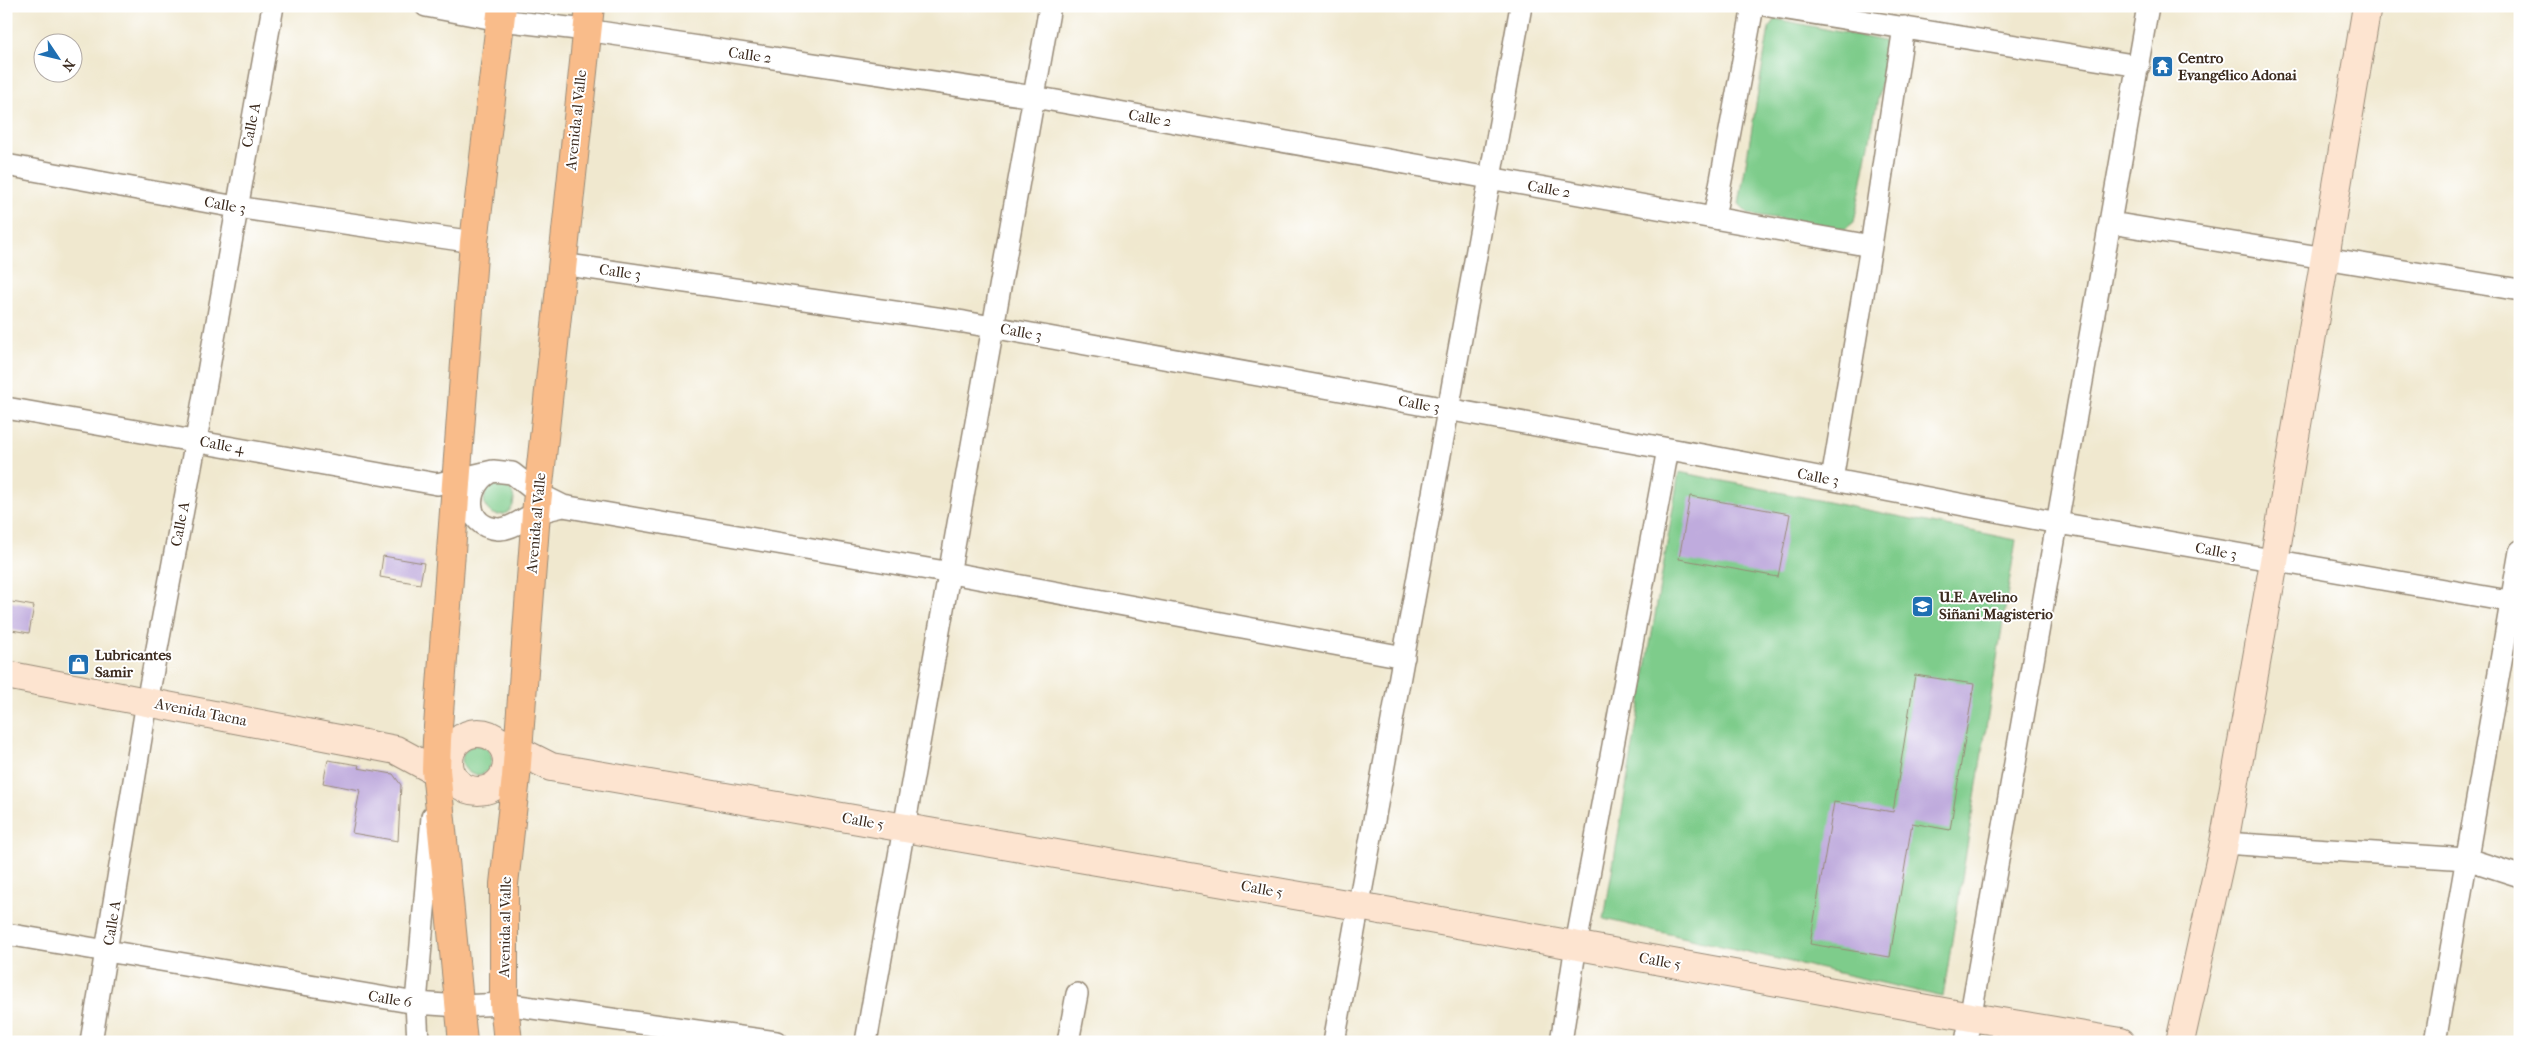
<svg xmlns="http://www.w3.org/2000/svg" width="2526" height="1048" viewBox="0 0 2526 1048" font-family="'IM FELL French Canon',serif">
	<rect width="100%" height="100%" fill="#fff"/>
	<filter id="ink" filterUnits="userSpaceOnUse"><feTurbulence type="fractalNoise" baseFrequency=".02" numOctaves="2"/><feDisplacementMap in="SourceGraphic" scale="10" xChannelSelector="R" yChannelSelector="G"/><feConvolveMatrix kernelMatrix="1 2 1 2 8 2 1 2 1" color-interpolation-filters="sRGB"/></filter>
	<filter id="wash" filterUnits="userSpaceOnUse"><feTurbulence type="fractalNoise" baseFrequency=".0096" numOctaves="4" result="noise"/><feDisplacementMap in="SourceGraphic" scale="20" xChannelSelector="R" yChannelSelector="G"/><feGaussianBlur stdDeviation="1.12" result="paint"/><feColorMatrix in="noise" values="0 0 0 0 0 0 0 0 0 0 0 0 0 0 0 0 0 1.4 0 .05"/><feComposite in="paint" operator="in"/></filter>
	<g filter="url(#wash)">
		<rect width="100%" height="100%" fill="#f0e8cf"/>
		<path fill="#7ecc8b" stroke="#5c7b54" d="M1776,19L1884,41L1888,46L1854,222L1845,229L1749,214L1739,204L1769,28Z
			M1679,472L2016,540L1943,997L1604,919Z
			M484 500a15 15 0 1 1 30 0a15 15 0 1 1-30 0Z
			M462 760a15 15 0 1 1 30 0a15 15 0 1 1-30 0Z"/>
		<g id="blocks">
			<path fill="#bfabdd" d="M1690,496L1790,514L1778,577L1679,559Z
				M383,556L424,563L420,584L380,577Z
				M6,601L34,606L29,633L6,629Z
				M1915,675L1974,684L1950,830L1912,823L1890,957L1810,944L1834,802L1893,812Z
				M328,760L359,765L358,768L393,774L401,785L398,841L352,833L360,790L323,783Z"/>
		</g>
	</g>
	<g filter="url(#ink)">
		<use href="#blocks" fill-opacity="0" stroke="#968976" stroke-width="1"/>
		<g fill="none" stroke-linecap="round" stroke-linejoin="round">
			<defs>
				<path id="minor" d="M426,6L500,20L586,30L1034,97L1871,246
					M1769,6L2139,66
					M6,165L236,207L474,242
					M1714,218L1753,6
					M2111,223L2520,290
					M561,264L964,322L1708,456L2058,523L2520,603
					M6,408L437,484L493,471
					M493,471L512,473L539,494L563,506C555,508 546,510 537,513C524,517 512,530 498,529C463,527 464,483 493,471Z
					M1832,480L1871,246L1904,27
					M563,506L951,573L1404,657
					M2224,843L2467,859L2520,876
					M6,934L416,1003L460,1006L504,1004L776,1042
					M91,1042L147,702L196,440L273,6
					M418,1042L416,1003L432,817
					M866,1042L1050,6
					M1068,1042L1077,994
					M1334,1042L1521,6
					M1561,1042L1576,945L1668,449
					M1966,1042L2148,6
					M2435,1042L2520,551"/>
				<path id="secondary" d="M6,675L396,750L459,784
					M449 762a29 29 0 1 1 58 0a29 29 0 1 1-58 0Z
					M497,740L551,767L1358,906L1971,1017L2121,1042
					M2180,1042L2224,843L2274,562L2367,6"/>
				<path id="primary" d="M463,1042L436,770L437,740L474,242L502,6
					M508,1042L504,1004V884L516,777L536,513L590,6"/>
			</defs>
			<use href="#minor" stroke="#968976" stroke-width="24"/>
			<use href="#secondary" stroke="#968976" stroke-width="30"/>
			<use href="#primary" stroke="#968976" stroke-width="30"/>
			<use href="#minor" stroke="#fff" stroke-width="21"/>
			<use href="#secondary" stroke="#fde4d0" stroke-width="28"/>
			<use href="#primary" stroke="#f9bc8a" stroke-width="28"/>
		</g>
	</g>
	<defs>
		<symbol id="temple-square" viewBox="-11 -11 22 22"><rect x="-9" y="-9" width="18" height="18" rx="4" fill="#1f6fb2" stroke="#fff"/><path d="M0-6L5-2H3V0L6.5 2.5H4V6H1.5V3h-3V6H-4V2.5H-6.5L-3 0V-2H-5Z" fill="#fff"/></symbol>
		<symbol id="school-square" viewBox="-11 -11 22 22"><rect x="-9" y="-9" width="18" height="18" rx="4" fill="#1f6fb2" stroke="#fff"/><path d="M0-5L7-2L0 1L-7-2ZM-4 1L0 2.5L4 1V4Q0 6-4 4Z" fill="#fff"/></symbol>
		<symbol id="shop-square" viewBox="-11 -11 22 22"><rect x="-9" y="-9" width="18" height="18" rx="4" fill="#1f6fb2" stroke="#fff"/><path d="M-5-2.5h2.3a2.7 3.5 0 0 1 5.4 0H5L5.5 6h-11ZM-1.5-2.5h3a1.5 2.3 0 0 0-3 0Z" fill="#fff"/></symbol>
	</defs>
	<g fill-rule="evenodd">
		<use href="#temple-square" x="2150" y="54" width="25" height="25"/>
		<use href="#school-square" x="1910" y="594" width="25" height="25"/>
		<use href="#shop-square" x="66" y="652" width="25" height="25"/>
	</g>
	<g text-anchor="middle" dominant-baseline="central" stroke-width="4" stroke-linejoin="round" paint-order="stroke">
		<g font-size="15" fill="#3b2a1e" stroke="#fff">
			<text transform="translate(750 55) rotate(8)">Calle 2</text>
			<text transform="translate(1150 118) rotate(10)">Calle 2</text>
			<text transform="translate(576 120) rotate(-84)">Avenida al Valle</text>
			<text transform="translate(251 125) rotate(-79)">Calle A</text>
			<text transform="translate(1549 189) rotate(10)">Calle 2</text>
			<text transform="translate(225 205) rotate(10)">Calle 3</text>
			<text transform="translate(620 272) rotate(8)">Calle 3</text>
			<text transform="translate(1021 332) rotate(10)">Calle 3</text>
			<text transform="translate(1419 404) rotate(10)">Calle 3</text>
			<text transform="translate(222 445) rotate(10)">Calle 4</text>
			<text transform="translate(1818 477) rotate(11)">Calle 3</text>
			<text transform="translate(536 523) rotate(-85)">Avenida al Valle</text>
			<text transform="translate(180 524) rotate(-79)">Calle A</text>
			<text transform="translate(2216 551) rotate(10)">Calle 3</text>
			<text transform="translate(201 712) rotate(11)">Avenida Tacna</text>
			<text transform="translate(863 821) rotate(10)">Calle 5</text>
			<text transform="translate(1262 889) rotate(10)">Calle 5</text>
			<text transform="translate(112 923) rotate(-81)">Calle A</text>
			<text transform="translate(505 927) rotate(-89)">Avenida al Valle</text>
			<text transform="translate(1660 961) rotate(10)">Calle 5</text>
			<text transform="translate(390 999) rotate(9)">Calle 6</text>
		</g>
		<g font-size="15" font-weight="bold" fill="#3b2a1e" stroke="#fff" text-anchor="start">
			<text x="2178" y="58">Centro<tspan x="2178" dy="17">Evangélico Adonai</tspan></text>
			<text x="1939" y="597">U.E. Avelino<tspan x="1939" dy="17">Siñani Magisterio</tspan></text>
			<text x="95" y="655">Lubricantes<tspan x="95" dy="17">Samir</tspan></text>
		</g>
	</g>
	<rect width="2526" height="1048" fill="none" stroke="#fff" stroke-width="25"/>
	<g transform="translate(58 58) rotate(125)"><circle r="24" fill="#ffffff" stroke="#b1aaa5"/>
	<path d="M0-4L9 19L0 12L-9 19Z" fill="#1f6fb2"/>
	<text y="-8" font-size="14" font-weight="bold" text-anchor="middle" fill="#3b2a1e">N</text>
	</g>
</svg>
